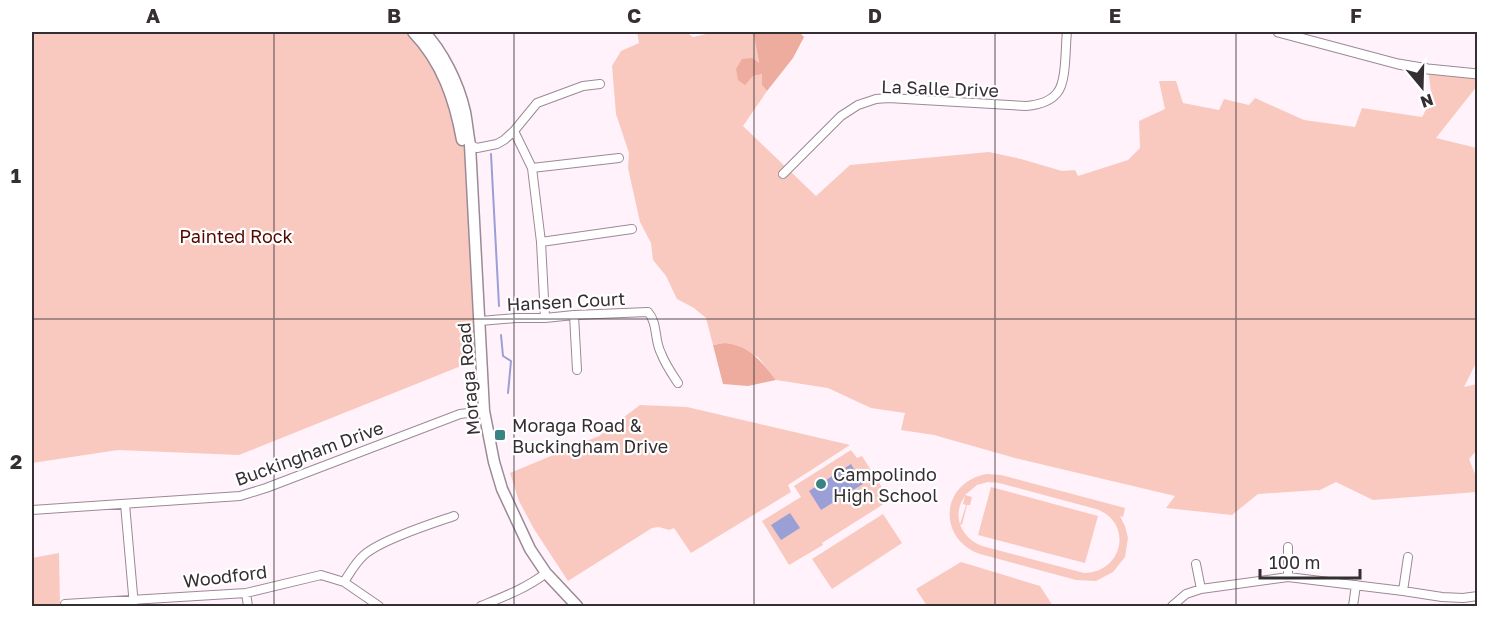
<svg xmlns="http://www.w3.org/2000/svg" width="1509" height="638" viewBox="0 0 1509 638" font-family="'Golos Text',sans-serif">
	<rect width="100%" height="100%" fill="#fff2fb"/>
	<path fill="#f9c9bf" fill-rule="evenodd" d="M32,32H413L424,43L457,113L473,196L481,358L239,455L118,450L32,463Z
		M637,32H686L693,37L715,32H750L754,36L759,64L753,76L762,74V85L767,91L743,126L816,196L850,165L989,152L1021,159L1062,171L1075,170L1078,176L1128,160L1140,148L1139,121L1165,109L1159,81H1176L1183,103L1219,110L1224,99L1249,105L1255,98L1304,120L1355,127L1362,108L1422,117L1432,99L1428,69L1477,74V86L1436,138L1477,148V361L1464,387L1477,384V450L1469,459L1477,479V492L1373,500L1336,482L1318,491V490L1258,494L1232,515L1166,508L1175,496L1015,458L934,435L901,430L905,413L871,408L828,388L776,380L758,357L724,343L713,345L706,318L694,308L677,299L666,276L653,260L651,243L640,222L628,168L629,153L616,114L612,66L621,51L639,43Z
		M640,405L687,407L850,445L788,485L791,492L691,553L674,528L669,530L659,527L652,528L568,581L534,529L519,501L510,473L599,436Z
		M851,450L857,458L862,456L890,500L822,543L823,545L789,565L762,521L801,497L794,486Z
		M987,474L1001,475L1125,508L1123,517L1120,516L1125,526L1128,538L1125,557L1113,572L1096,581L1076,580L980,554C936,538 941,482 987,474ZM988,482L999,483L1096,509C1134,522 1123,573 1084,573L982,546C961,538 951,515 965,496L963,504L966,505L960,524L962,525L967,505H970L972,497L965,495L977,485Z
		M991,487L1098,516L1085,563L978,535Z
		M883,514L902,543L832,589L812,559Z
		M59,553L60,606H32V558Z
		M961,562L1040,586L1053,606H927L916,589Z"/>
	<path fill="#edac9e" d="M750,32H799L804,37L793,58L767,91L762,85V74L753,76L745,85L738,80L736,69L742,59L752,58L759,63L754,36Z
		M724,343C749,345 761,361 776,380L748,386L723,384L713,345Z"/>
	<path fill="#9a9fd5" d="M851,464L863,484L821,510L809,491Z
		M790,513L800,528L781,540L771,525Z"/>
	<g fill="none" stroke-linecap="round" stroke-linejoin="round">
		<path stroke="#9a9fd5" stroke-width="2" d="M491,154L499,306
			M501,335L503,356L511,361L508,393"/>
		<defs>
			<path id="minor" d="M514,131L532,168L541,242L545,318
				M470,145L477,148L497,144L504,140L514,131L537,103L583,86L600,84
				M532,168L619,158
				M783,174L841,116L858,105L876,99L888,98L1026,106C1037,105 1050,102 1057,93C1067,82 1065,47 1067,32
				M541,242L632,229
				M574,315L577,370
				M480,321L516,318H545L574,315L648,312C658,323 654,340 661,353C665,364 672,374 678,383
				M125,504L134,606
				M32,510L240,496L266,488L460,414L484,411
				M1288,547V577
				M1196,564L1201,589
				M344,582C350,573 355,563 364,555C381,540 431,524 454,516
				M1403,591L1408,557
				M246,593L248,606
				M65,604L246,593L321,575L344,582L379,606
				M481,606C503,597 527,588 546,573
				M1172,606L1186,594L1201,589L1288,577L1403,591L1442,597L1463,598L1478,596
				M1353,606L1356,585"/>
			<path id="tertiary" d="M1278,32L1398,64L1428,69L1478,74"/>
			<path id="secondary" d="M413,32C442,62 455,100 462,140
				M424,32C443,51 459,85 465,112C467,123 468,134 470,145L484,411L494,462L502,489L530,549L546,573L577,606"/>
		</defs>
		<use href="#minor" stroke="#9c8997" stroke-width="10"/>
		<use href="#tertiary" stroke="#9c8997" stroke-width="11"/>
		<use href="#secondary" stroke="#9c8997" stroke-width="13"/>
		<use href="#minor" stroke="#fff" stroke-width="8"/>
		<use href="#tertiary" stroke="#fff" stroke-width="9"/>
		<use href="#secondary" stroke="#fff" stroke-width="10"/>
	</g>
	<path fill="none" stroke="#352e33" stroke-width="1.5" stroke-opacity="0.55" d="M274,32V606M514,32V606M754,32V606M995,32V606M1236,32V606M32,319H1478"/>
	<g fill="#3a8384" stroke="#fff" stroke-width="2">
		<rect x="494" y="429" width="12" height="12" rx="3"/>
		<circle cx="821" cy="484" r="6"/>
	</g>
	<g text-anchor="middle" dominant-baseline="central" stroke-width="4.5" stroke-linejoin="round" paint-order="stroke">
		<g font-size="18" fill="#352e33" stroke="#fff">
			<text transform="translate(940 88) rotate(2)">La Salle Drive</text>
			<text transform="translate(566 301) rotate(-3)">Hansen Court</text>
			<text transform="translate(468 379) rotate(-95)">Moraga Road</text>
			<text transform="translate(309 453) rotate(-20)">Buckingham Drive</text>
			<text transform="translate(225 576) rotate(-7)">Woodford</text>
		</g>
		<g font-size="18" fill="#540800" stroke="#fff">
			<text x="236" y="236">Painted Rock</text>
		</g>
		<g font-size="18" fill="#352e33" stroke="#fff" text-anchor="start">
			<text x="512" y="425">Moraga Road &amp;<tspan x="512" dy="21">Buckingham Drive</tspan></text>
			<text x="833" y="474">Campolindo<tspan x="833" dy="21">High School</tspan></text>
		</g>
	</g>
	<rect width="1509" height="638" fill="none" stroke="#ffffff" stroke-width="66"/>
	<g transform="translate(1422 87) rotate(161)" stroke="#ffffff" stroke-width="4.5" paint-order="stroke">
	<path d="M0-4.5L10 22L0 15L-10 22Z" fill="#352e33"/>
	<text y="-9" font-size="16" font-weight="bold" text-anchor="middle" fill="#352e33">N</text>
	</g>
	<path d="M1260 569v9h100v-9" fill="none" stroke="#352e33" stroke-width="3"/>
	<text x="1269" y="569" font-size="18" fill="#352e33" stroke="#ffffff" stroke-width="4.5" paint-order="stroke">100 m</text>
	<rect x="33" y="33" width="1443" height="572" fill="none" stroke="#352e33" stroke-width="2"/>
	<g font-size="20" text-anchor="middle" font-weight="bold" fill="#352e33">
		<text x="153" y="23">A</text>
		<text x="394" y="23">B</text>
		<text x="634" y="23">C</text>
		<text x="875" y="23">D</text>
		<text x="1115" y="23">E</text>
		<text x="1356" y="23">F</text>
		<text x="16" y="183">1</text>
		<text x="16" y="469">2</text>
	</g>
</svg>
